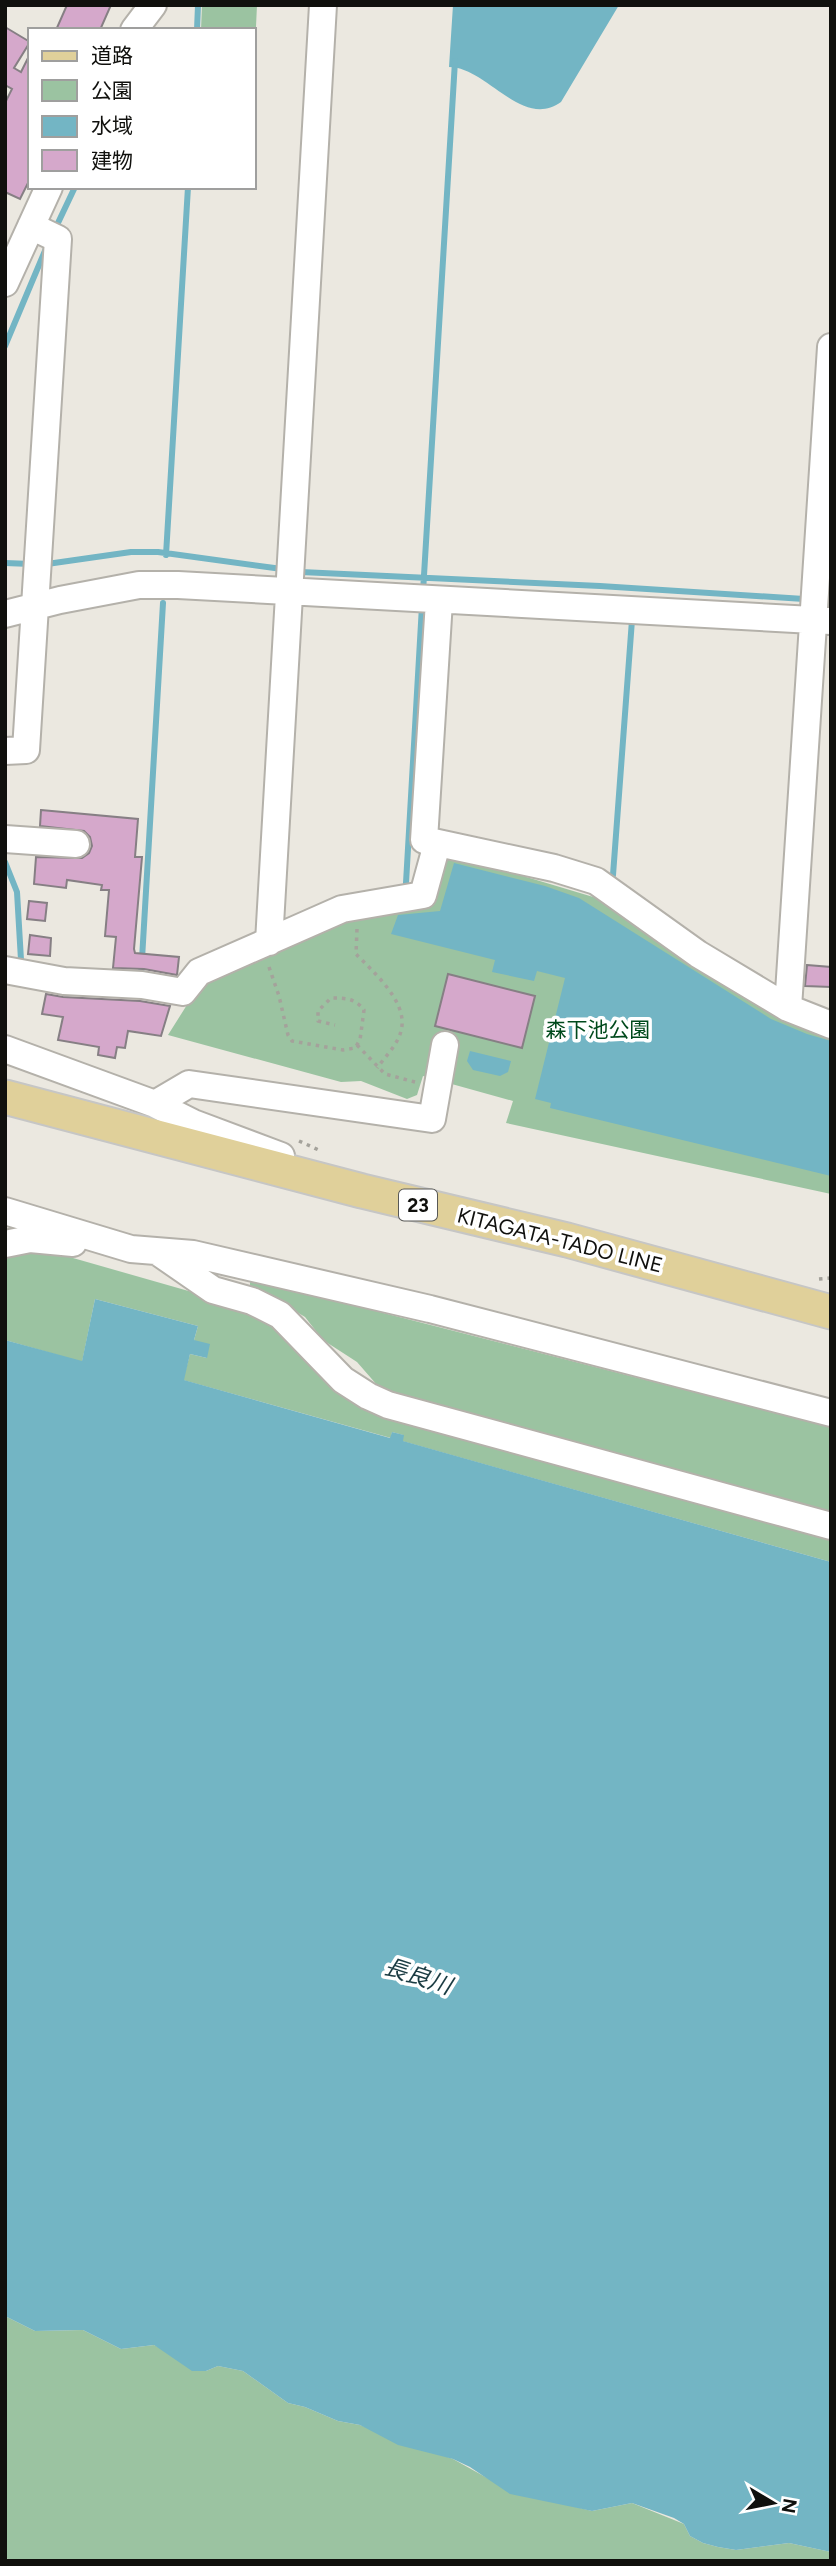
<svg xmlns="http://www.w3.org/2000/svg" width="836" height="2566" viewBox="0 0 836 2566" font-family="Figtree,'Noto Sans JP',sans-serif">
	<rect width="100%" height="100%" fill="#ebe8e0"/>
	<path fill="#9bc3a1" d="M202,5H257L255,48L254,30H201Z
		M446,853L600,899L831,1030V1194L506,1123L513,1101L423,1076L417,1095L407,1099L361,1081L341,1082L168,1035L202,981L342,915L393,910L433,903Z
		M31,1248L52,1252L227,1302L280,1330L343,1391L831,1535V1562L402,1441L403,1435L392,1432L391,1438L183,1380L190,1354L207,1358L194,1340L198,1326L95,1299L82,1362L5,1340V1254Z
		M250,1281H258L831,1427V1518L384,1393L357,1362L323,1340L305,1317L277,1300L250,1289Z
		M5,2316L35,2331L83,2330L121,2349L154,2345L206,2371L218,2366L243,2371L288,2403L305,2407L338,2421L360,2425L453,2459L489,2479L568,2505L592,2511L632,2503L684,2524L690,2536L703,2543L718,2547L736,2550L789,2543L831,2552V2561H14L5,2558Z"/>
	<path fill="#73b5c4" d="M453,5H619L561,102C522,130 487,67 449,67Z
		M454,863L545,886L579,898L771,1019L807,1034L831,1041V1176L550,1108L551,1103L535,1099L565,978L537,971L534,981L492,972L495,960L391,934L398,915L440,911Z
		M470,1051L511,1061L508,1072L500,1076L473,1070L467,1061Z
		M95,1299L198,1326L194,1340L210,1344L207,1358L190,1354L184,1380L390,1438L392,1432L404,1435L403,1441L831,1562V2552L789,2543L736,2550L718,2547L703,2543L690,2536L684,2524L674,2518L632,2503L592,2511L510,2494L470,2467L453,2459L398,2445L360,2425L338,2421L305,2407L288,2403L243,2371L218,2366L206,2371H192L154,2345L121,2349L83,2330L35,2331L5,2316V1340L82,1361Z"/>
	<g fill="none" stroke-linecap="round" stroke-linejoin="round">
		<path stroke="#73b5c4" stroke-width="6" d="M197,30L198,5
			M57,225L75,187
			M5,346L47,246
			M166,555L188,187
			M5,563L31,564
			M47,564L131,552H158L282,569
			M301,572L600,586L804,599
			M423,592L455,61
			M5,862L17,892L21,960
			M613,875L632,620
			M406,883L422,606
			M141,976L163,603"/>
	</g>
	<path fill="#d5a8cb" stroke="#867f84" stroke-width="2" d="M67,5H111L100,30H56Z
		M5,27L30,42L14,68L21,72L30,54V179L20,199L5,192V103L12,89L5,85Z
		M41,810L138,819L135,857H142L134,949L135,953L179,957L177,975L144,969L113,968L116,937L105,936L109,890H101L102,885L67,880L66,888L34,884L36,857L82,858L89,853L92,846L90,837L84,831L40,826Z
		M29,901L47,903L45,921L27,919Z
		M30,935L51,938L50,956L28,954Z
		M807,965L831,967V987L805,986Z
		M448,974L535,996L522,1048L435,1026Z
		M46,994L63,997L140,1001L170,1006L161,1036L128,1031L125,1048L117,1047L115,1058L98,1055L99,1047L58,1040L63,1017L42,1014Z"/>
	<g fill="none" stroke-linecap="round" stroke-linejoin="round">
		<defs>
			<path id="minor" d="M134,30L153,5
				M5,283L49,187
				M439,601L424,840L554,868L596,881L698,954L788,1008L831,1025
				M5,614L60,600L139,585H178L831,621
				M5,751L26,750L58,239L31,226
				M5,839L76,844
				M269,942L323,5
				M5,970L64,981L142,985L183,992L199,972L342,909L423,895L437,844
				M788,1008L831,347
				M5,1049L155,1104L193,1123L281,1156
				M155,1104L189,1084L432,1119L445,1045
				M5,1211L131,1249L193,1254L430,1309L831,1413
				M5,1244L30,1239L73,1243
				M158,1252L213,1290L252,1301L280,1315L343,1380L368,1396L388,1405L831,1526"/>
			<path id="major" d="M5,1097L362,1191L567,1240L831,1312"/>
		</defs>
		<use href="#minor" stroke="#b4b1aa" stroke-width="30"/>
		<use href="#major" stroke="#c6c6c5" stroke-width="37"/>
		<path stroke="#a4a29b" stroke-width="3.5" stroke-dasharray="3.5 5" stroke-linecap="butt" d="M357,929L356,954C373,972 409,1002 401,1031C398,1044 385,1057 377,1068
			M269,967L279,996L288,1035L292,1041L343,1050L355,1048L360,1040L364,1010C355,998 345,998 331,998L318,1011V1021L335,1025
			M357,1045L385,1074L415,1082
			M299,1141L321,1151
			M819,1279L831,1278"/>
		<use href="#minor" stroke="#fff" stroke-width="26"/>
		<use href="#major" stroke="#e0d09a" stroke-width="33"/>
	</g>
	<g text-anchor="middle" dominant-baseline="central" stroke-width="7" stroke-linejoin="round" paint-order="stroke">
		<rect fill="#fff" stroke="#585856" stroke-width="2" x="399" y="1189.5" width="38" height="31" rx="5"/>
		<g font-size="19" font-weight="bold" fill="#10100d">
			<text x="418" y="1205">23</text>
		</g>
		<g font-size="21" fill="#004a1c" stroke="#fff">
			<text x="598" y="1029">森下池公園</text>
		</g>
		<g font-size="21" fill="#10100d" stroke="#fff">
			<text transform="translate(560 1240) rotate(14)">KITAGATA-TADO LINE</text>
		</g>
		<g font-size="23" font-style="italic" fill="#1a3b42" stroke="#fff">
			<text transform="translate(418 1976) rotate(18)">長良川</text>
		</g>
	</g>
	<rect width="836" height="2566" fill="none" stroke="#10100d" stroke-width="14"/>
	<rect x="28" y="28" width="228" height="161" fill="#ffffff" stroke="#9f9f9e" stroke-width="2"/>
	<rect x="42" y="51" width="35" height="10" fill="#e0d09a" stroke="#9f9f9e" stroke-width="2"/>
	<text x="91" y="63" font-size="21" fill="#10100d">道路</text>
	<rect x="42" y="80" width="35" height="21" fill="#9bc3a1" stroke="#9f9f9e" stroke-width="2"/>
	<text x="91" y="98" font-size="21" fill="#10100d">公園</text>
	<rect x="42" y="116" width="35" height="21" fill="#73b5c4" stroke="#9f9f9e" stroke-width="2"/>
	<text x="91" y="133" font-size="21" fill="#10100d">水域</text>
	<rect x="42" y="150" width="35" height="21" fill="#d5a8cb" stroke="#9f9f9e" stroke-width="2"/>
	<text x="91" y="168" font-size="21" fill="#10100d">建物</text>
	<g transform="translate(773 2503) rotate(100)" stroke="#ffffff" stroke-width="5" paint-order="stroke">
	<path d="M0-5L12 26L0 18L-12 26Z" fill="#10100d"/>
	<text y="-10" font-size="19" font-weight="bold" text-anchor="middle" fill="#10100d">N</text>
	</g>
</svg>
